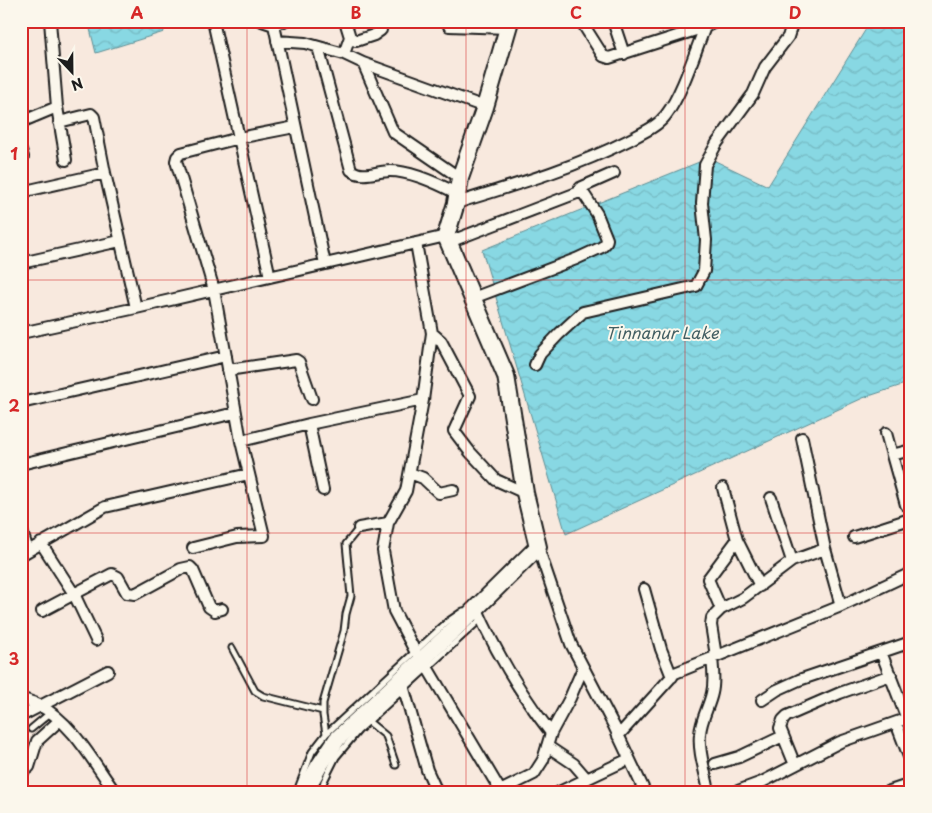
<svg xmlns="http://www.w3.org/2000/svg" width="932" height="813" viewBox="0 0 932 813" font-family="'Playpen Sans',sans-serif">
	<defs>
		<pattern id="water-waves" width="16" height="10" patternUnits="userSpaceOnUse" patternTransform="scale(1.25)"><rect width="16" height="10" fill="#88d8e3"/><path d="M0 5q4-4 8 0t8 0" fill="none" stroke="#75b9c2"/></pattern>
	</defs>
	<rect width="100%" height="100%" fill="#f8e9de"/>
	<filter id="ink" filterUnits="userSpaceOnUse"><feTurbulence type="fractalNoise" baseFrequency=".02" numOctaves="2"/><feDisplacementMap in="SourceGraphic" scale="10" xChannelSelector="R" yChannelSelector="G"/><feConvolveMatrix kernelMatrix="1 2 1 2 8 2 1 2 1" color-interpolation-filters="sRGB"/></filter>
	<g filter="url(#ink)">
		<path fill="url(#water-waves)" stroke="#5d8d93" d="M88,21H161L164,32L96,53Z
			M871,21H911V382L863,398L566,534L482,250L709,158L768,186Z"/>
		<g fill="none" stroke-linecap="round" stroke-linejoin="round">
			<defs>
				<path id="service" d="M232,648L255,691L263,696L323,711
					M369,722L386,736L396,765
					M31,729L50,713
					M326,734L323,715V703L344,631L346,614L351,596L346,544L359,528
					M298,792L299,786L312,752L326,734L447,622L463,611
					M321,792L324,781L336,757L358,731L481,619"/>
				<path id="minor" d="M50,21L57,107L66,160
					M213,21L270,277
					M262,21L274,25L325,264
					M581,21L600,51L603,56L609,58L705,27L717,21
					M613,21L624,54
					M21,23L24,21
					M274,25L284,21
					M449,26L508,28
					M350,37L356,41L374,35L381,30L380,21
					M277,41L305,43L344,54L363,63L485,107
					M318,47L351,170C362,179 377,171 390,171C411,171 439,184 458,194
					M344,54L350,37L345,21
					M363,63L393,132L460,178
					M21,122L57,107
					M59,122L91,114L94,117L105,173L136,308
					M21,151L23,157
					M21,192L105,173
					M456,203C515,185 574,168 629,140C642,133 657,127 666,115C682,94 695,52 705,27
					M449,242L582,191
					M21,263L120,241
					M473,298L576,259L602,247L606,243L607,239L597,214L580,188L614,173
					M21,333L136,308L446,236
					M432,333L441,341L470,396L454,431L470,452L496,480L525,493
					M535,365L540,354L559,334L583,312L696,286L704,271L706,240L702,203L705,165L717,143L753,94L765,67L788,37L793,21
					M228,370L296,360L299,362L312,399
					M21,403L226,356
					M309,424L323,490
					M886,433L892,455
					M802,438L825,549L841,606
					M241,441L309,424L423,400
					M21,464L235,413
					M410,473L423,478L439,493L453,490
					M723,488L737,540L760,586
					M771,498L792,561
					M906,505L892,455L911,450
					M21,528L28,551
					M359,528L388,523
					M854,537L910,519
					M41,543L74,594L112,574L118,577L127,593L135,594L181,569L190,567L193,570L209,607L215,611L222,609
					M538,547L571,644L614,726L645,792
					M193,548L237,537L264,536L241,441L214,290L176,161L177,157L181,153L239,138L295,127
					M21,555L105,507L249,474
					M644,589L661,649L672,677
					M476,607C496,653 521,694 551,733
					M721,609L708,579L737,540
					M42,611L74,594L96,640
					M415,651L394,611L383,551L388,523L406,491L423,400L432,333L416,243
					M881,652L907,719
					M716,656L711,625L712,618L721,609L743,598L792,561L825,549
					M427,667L500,790
					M404,689L427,770L437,792
					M21,698C27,701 34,702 39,705C73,723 93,762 115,792
					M762,700L777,690L799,680L911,642
					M21,716L108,671
					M896,723L911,762
					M618,736L675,673L841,606L911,573
					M547,746L574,764L587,779
					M715,764L739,757L783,736
					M795,765L780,728L783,720L787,716L840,693L891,675
					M21,772L29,767L37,741L60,720
					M498,792L534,774L543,760L551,733L570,698L583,668
					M559,792L629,759
					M709,792C706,773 698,753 700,734C701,719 709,707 712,693C715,681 713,670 712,658
					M735,792L762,782L840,742L911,717
					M887,792L911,784"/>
				<path id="primary" d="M307,792L309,784L319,766L337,739L461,623L538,547L525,493L506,376L446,236L456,203L460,178L485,107L510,21"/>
			</defs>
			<use href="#service" stroke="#1c1c1c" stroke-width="9"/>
			<use href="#minor" stroke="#1c1c1c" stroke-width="14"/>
			<use href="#primary" stroke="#1c1c1c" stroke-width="20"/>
			<use href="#service" stroke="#fbf7ec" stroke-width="5"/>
			<use href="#minor" stroke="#fbf7ec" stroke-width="10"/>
			<use href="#primary" stroke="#fbf7ec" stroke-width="16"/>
		</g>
	</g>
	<path fill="none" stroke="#d62828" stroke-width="1" stroke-opacity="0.55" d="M247,21V792M466,21V792M685,21V792M21,280H911M21,533H911"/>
	<g text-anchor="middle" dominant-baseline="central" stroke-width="4" stroke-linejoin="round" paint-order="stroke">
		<g font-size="16" font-style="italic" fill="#425e62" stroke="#fbf7ec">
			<text x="662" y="332">Tinnanur Lake</text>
		</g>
	</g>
	<rect width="932" height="813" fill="none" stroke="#fbf7ec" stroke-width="55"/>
	<g transform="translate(72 72) rotate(158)" stroke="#fbf7ec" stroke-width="4" paint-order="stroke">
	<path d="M0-4L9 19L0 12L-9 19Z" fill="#1c1c1c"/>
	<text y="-8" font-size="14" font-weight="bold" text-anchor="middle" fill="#1c1c1c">N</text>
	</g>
	<rect x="28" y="28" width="876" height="758" fill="none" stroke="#d62828" stroke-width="2"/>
	<g font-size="16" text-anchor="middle" font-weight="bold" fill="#d62828">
		<text x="137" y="19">A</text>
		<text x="356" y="19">B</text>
		<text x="576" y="19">C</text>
		<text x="795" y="19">D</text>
		<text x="14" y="160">1</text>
		<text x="14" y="412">2</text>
		<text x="14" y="665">3</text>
	</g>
</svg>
